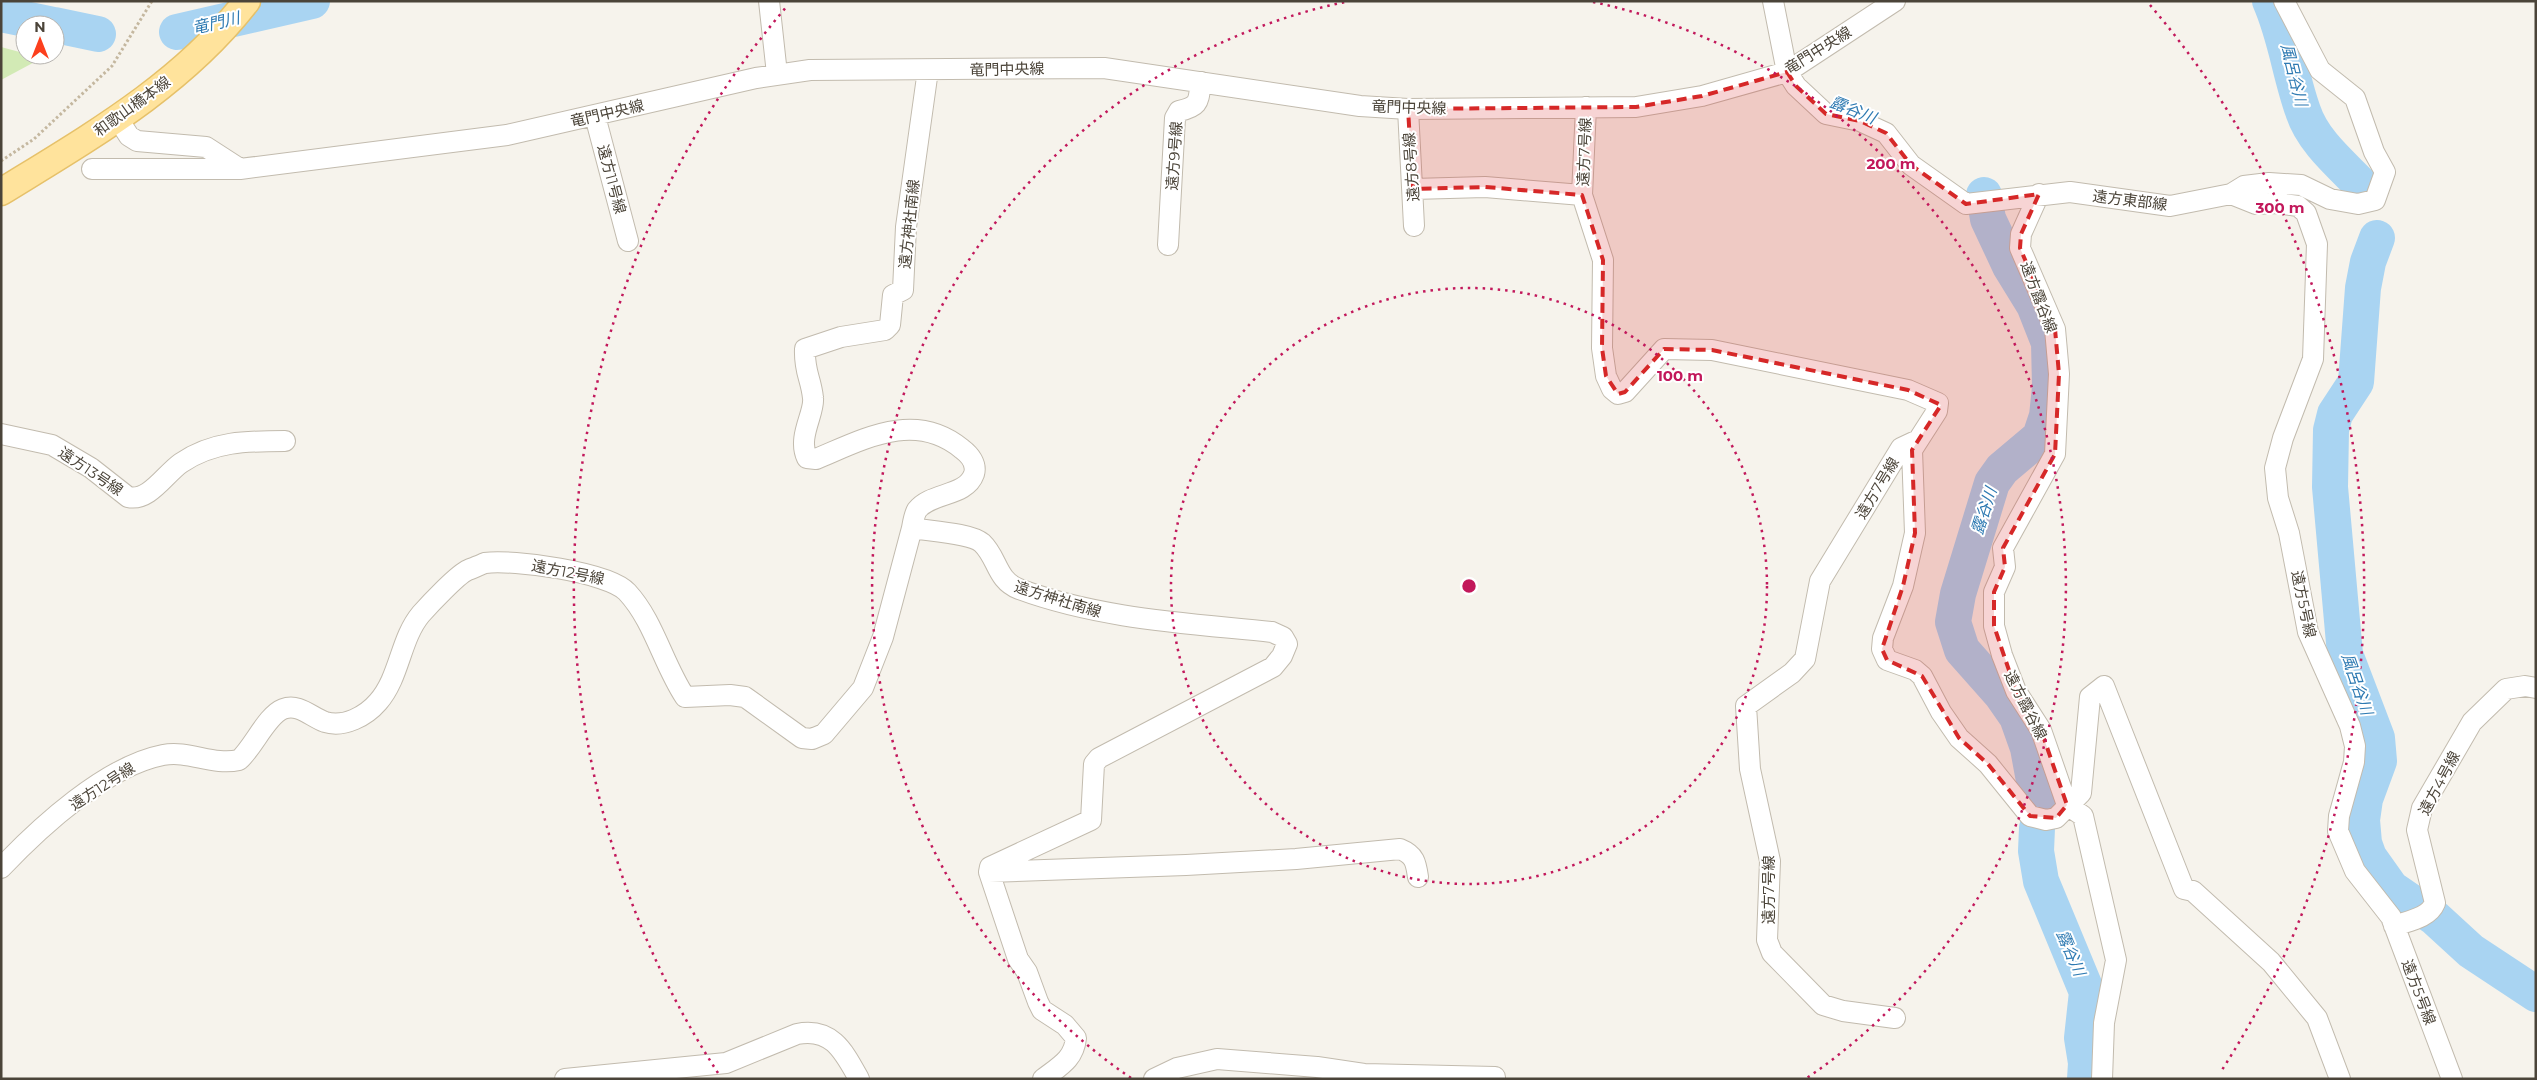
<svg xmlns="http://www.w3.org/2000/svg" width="2537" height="1080" viewBox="0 0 2537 1080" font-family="Montserrat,'Noto Sans JP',sans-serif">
	<rect width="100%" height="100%" fill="#f6f3ec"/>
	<path fill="#d2eab5" d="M1,47L42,58L1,80Z"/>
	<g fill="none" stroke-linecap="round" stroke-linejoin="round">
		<path stroke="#a9d4f2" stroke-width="36" d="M2270,1C2286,37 2290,75 2303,111C2313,142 2342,165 2364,188
			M1,14L54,25
			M55,25L98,34
			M177,32L312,1
			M1984,195L1988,219L2010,266L2034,305L2049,343L2050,387L2047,416L2040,437L2002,469L1992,483L1958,594L1953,622L1962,650L2001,694L2017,717L2028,748L2039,808
			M2377,238L2368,262L2363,288L2356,382L2335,414L2331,430L2330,487L2345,654L2377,738L2379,761L2365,799L2362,820L2364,843L2369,857L2391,888L2435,918L2471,951L2536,994
			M2037,828L2036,851L2041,881L2087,992L2082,1038L2086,1063L2085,1079"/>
		<defs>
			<path id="minor" d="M769,1L777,74
				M1773,1L1787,72L1796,86L1826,114L1860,121L1886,133L1911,165L1966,204L2070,192L2170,206L2231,194L2244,186L2269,183L2301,185L2330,199L2358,204L2375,200L2385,172L2374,152L2355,98L2320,70L2284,1
				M928,70L906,227L903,290L893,295L890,325L885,330L841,337L805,349C804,372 811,378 813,398C815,413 797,437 807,458L816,459C864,439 915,410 962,449C970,455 977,464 974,474C966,497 931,492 917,510C914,515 913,523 912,528C928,531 971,533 982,543C998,558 996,580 1019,589C1100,619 1187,623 1272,632L1283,637L1287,644L1282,656L1273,667L1099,758L1094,764L1091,820L990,867L989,872L1018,959L1027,972L1038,1002L1042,1010L1065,1025L1076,1038C1074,1059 1060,1066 1043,1079
				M1586,107L1582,195L1603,260L1602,348L1606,376L1612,389L1618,394L1625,392L1664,349L1712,350L1908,390L1938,403L1937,411L1912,450L1915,533L1903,586L1883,638L1882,649L1887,660L1915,670L1922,676L1941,712L1959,738L1988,764L2030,816L2046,820L2056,818L2081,793L2090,697L2104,686L2184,889L2193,891L2271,962L2317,1018L2340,1079
				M1408,109L1414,226
				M595,116L628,241
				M118,119L129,136L137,141L206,147L240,169L507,135L756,78L810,70L1104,68L1360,106L1408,109L1636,107L1702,96L1787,72L1895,1
				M92,169H240
				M1413,189L1485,187L1582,195
				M2039,194L2021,234L2020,248L2055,329L2059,374L2055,454L2003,548L2005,567L1994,592V626L2002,655L2016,691L2041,730L2067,805L2083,816L2116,960L2104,1023L2102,1079
				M2231,194L2256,204L2275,203L2298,206L2306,213L2317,244L2313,359L2283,438L2275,468L2278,498L2289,533L2308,632L2350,726L2355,746L2354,762L2339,816L2338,831L2355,871L2391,917L2452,1079
				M1168,245L1175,118L1179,111C1200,106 1198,102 1201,82
				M1,434L52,445L91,468L128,497C149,502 165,474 181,463C213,441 247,441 285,441
				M1,868C40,827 106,766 163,755C189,750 213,766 239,760C253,748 267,715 283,709C299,703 311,717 325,722C344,728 366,716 378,702C400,677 400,639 421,614C429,605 458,574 468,570C473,568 480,565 485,563C512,559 609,572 627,592C654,621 663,664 685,697L730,695L745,697L802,738L812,739L824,734L863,688L883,637L912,528
				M989,872L1186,865L1296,859L1400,849C1415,855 1416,863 1418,877
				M2394,926C2408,921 2429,918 2435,903L2417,830L2422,808L2472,722L2506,689L2525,686L2536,688
				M1895,1018L1843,1011L1823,1005L1772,953L1767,940L1770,861L1750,769L1746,706L1792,673L1805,659L1820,581L1901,448L1918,440
				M565,1079L726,1063L797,1034C832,1027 844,1052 859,1079
				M1154,1079L1177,1068L1217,1059L1317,1067L1364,1074L1495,1077"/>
			<path id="major" d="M1,192C90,137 182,85 247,1"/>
		</defs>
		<use href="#minor" stroke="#c2bbae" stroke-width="22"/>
		<use href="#major" stroke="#e6c16a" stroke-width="29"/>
		<path stroke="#c4b79f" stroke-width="3" stroke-dasharray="2.5 2.5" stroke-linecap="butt" d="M1,161L34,139L112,66L152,1"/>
		<use href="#minor" stroke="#fff" stroke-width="20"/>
		<use href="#major" stroke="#ffe39c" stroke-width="26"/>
	</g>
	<path fill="#d62828" fill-opacity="0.2" stroke="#d62828" stroke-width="4" stroke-dasharray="10 6" stroke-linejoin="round" d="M1787,72L1796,86L1826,114L1860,121L1886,133L1911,165L1966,204L2039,194L2021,234L2020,248L2055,329L2059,374L2055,454L2003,548L2005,567L1994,592V626L2016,691L2041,730L2067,805L2056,818L2030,816L1988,764L1959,738L1922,676L1887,660L1882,649L1903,586L1915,533L1912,450L1941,405L1908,390L1712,350L1664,349L1625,392L1618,394L1606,376L1602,348L1603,260L1582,195L1485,187L1413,189L1408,109L1636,107L1702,96Z"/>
	<g fill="none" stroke="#c2185b" stroke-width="2.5" stroke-dasharray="2.5 5">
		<circle cx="1469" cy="586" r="298"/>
		<path d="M1131 1078A597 597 0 0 1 1345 2M1593 2A597 597 0 0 1 1807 1078"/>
		<path d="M718 1073A895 895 0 0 1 788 5M2150 5A895 895 0 0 1 2220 1073"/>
	</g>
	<g text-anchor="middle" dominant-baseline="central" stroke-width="4" stroke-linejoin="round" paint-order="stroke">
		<g font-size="15" fill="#4b4439" stroke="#fff">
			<text transform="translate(1818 50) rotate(-32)">竜門中央線</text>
			<text transform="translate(1007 69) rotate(-1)">竜門中央線</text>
			<text transform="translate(132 106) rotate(-36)">和歌山橋本線</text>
			<text transform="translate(1409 107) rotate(2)">竜門中央線</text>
			<text transform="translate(607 113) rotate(-13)">竜門中央線</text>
			<text transform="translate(1584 152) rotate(-88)">遠方7号線</text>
			<text transform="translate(1174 156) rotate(-86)">遠方9号線</text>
			<text transform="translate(1411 167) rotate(-94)">遠方8号線</text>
			<text transform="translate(612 179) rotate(75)">遠方11号線</text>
			<text transform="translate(2130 200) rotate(7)">遠方東部線</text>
			<text transform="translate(909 224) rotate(-84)">遠方神社南線</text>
			<text transform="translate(2039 297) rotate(69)">遠方露谷線</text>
			<text transform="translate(91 471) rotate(34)">遠方13号線</text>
			<text transform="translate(1877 488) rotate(-59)">遠方7号線</text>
			<text transform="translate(568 572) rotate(11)">遠方12号線</text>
			<text transform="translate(1058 599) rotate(17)">遠方神社南線</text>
			<text transform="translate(2304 604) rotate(78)">遠方5号線</text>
			<text transform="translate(2026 705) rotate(63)">遠方露谷線</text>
			<text transform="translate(2439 783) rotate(-62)">遠方4号線</text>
			<text transform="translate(102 786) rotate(-33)">遠方12号線</text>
			<text transform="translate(1768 890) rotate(-90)">遠方7号線</text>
			<text transform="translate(2419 992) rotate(69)">遠方5号線</text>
		</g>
		<g font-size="16" font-style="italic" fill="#2e7ab2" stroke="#fff">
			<text transform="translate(216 23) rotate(-13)">竜門川</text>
			<text transform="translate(2294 75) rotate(76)">風呂谷川</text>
			<text transform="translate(1853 110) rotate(22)">露谷川</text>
			<text transform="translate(1984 511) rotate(-72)">露谷川</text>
			<text transform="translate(2357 684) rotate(71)">風呂谷川</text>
			<text transform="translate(2071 953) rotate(67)">露谷川</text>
		</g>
	</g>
	<circle cx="1469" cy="586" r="8" fill="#c2185b" stroke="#fff" stroke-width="2.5"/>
	<g font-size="15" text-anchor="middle" font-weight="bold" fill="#c2185b" stroke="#fff" stroke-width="4" stroke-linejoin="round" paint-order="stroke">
		<text x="1891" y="169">200 m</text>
		<text x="2280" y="213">300 m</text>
		<text x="1680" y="381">100 m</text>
	</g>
	<rect width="2537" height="1080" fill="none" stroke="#4b4439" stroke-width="5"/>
	<g transform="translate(40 40)"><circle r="24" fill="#ffffff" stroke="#b7b4b0"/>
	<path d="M0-4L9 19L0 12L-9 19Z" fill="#fc3f1d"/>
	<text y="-8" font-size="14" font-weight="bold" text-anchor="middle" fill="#4b4439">N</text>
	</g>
</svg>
